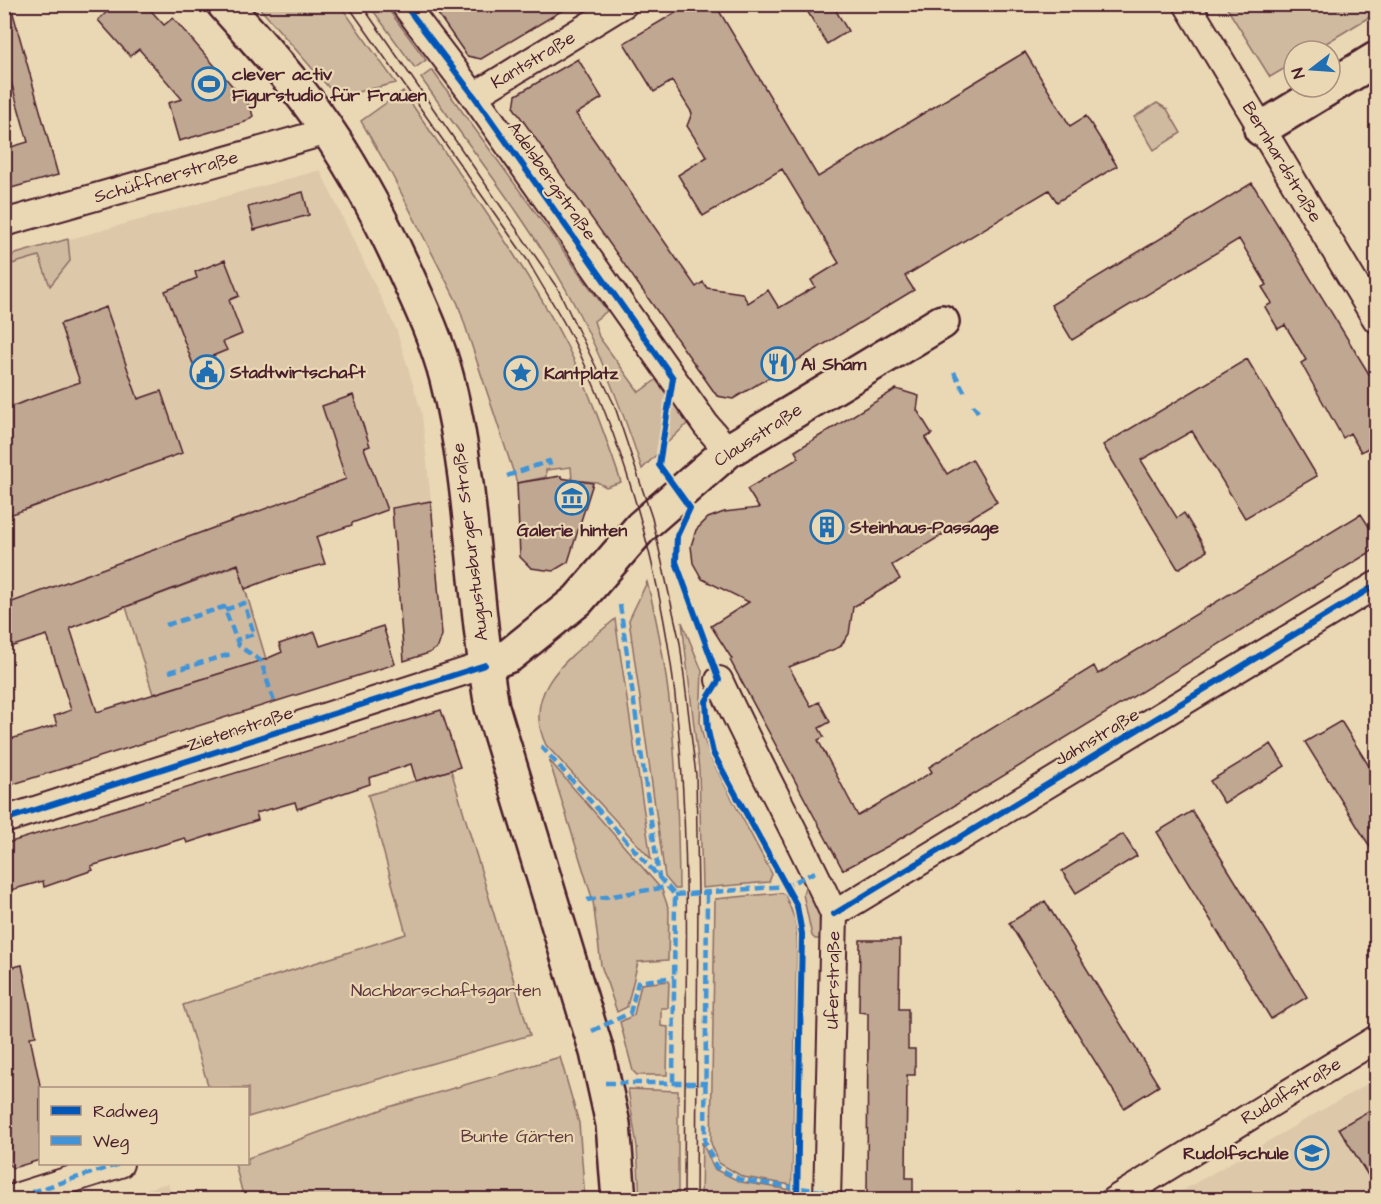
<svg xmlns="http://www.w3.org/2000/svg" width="1381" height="1204" viewBox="0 0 1381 1204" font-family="'Architects Daughter',sans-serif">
	<rect width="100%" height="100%" fill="#ead8b5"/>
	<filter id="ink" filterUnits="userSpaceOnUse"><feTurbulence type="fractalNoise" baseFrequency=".0167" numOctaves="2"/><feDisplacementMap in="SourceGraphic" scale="12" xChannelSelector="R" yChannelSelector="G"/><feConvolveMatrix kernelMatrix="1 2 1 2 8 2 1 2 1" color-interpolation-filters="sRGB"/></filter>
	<g filter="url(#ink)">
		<path fill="#ddc9aa" d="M320,170L397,331L422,414L431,501L390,508L5,644V257Z
			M1376,1079V1199L1166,1200L1327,1107Z
			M168,1183L172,1199H113Z"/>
		<path fill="#cfba9f" stroke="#8c6c65" stroke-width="1.5" d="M257,5H340L396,83L337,97Z
			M369,5H385L426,60L415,68Z
			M1225,5H1376V13L1313,51H1294V63L1270,77Z
			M432,70L607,311L594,321L599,337L639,392L656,380L667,395L660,451L642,469C622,408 599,349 568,293C526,218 471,149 421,78Z
			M403,91C459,175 521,256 567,346C589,390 605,435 621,482L606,487L597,482L572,480L571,467L546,470V477L517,483L458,304L392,175L361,121Z
			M1157,103L1167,109L1181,133L1154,150L1134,117Z
			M68,239L70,261L50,286L39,256L5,266V257Z
			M672,399L689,422L666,444Z
			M238,565L266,659L153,694L126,607Z
			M647,582C674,683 678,786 679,889H675L665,877L629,620Z
			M615,619L651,859L546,745C518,686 578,652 615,619Z
			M682,622L702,671L700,722L703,736L711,759L772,874L769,882L702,888L699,769Z
			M549,760L662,890L669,910L668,960L638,962L627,1007L617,1012L601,965L593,901Z
			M451,770L530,1035L248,1117V1088H209L183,1005L406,934L368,795Z
			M806,884L819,901L820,939H815L812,936L803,894Z
			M780,893L785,894L795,920L797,939L792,1185L743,1177L719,1163L711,1143L715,899Z
			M669,981L668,1008H661V1026L668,1027L667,1075H637L633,1071L620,1022L634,1015L641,984Z
			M560,1057L579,1123L585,1199H244L235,1164H248V1158L389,1107Z
			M628,1089L678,1091V1199H640L637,1147Z
			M702,1142L714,1169L741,1182L792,1190V1199H701Z"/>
		<path fill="#c0a791" stroke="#4a1f2b" stroke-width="1.5" d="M116,4H145L164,25L173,18L250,106L253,116L245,122L179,141L168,103L182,99L139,49L130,56L98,20Z
			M431,4H573L481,59L467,56Z
			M690,4H715L818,177L1025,52L1070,126L1086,116L1117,166L1057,202L1049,190L905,276L914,290L733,399L717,396L514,108L516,95L578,59L602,98L576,114L696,287L703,282L707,288L742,293L748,303L768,290L779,308L815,287L811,280L839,263L782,169L703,216L678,175L707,157L687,126L692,113L672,81L654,92L624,43Z
			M803,4H832L848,31L827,44Z
			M11,6L58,175L4,190V149L28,142L4,57V7Z
			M1252,183L1377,387V443L1361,452L1350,433L1343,438L1301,363L1306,360L1296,343L1285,325L1278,329L1265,307L1272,303L1262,287L1267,285L1239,239L1072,340L1051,305Z
			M303,192L309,215L254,230L248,207Z
			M225,260L239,296L229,300L242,334L223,342L227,350L193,364L165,291L197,278L195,272Z
			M106,307L138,399L161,391L182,453L4,517V409L80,382L60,324Z
			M1247,359L1317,476L1245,518L1192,431L1141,460L1177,518L1184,513L1207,551L1178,569L1103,445Z
			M896,389L919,396L917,410L932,434L925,438L947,474L972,459L997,502L892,565L900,579L853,607L849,634L840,647L789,667L811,706L819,702L830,722L819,728L824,737L818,740L858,816L932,772L929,767L1094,666L1098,674L1361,514L1377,539V548L888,846L843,870L730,660L732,659L711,626L749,602L702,579L693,563L691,546L696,530L708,518L724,512L759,508L747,489L799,458L795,451Z
			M353,395L370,446L364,448L387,510L352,523V525L316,537L325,564L279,576L245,589L238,564L70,628L97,712L266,659L282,652L279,644L315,632L320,646L383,626L395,664L4,787V741L57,725L54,716L71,710L47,635L4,649V605L346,479L322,406Z
			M561,476V478L593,483L568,562L553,571L531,568L520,557L517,483Z
			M431,501L442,635L438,647L429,653L404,661L392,508Z
			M441,710L460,767L416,781L411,764L369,778L370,784L297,809L295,802L256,813L258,820L187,843L185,838L91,866L93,870L44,887L43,881L4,892V844Z
			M1341,721L1377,779V858L1305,742Z
			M1271,744L1285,766L1224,803L1210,781Z
			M1192,811L1307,997L1271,1019L1157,832Z
			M1123,834L1137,856L1076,893L1062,871Z
			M1045,901L1159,1086L1124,1108L1009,923Z
			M860,940H900L899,1009H908V1049H915V1075H907L906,1178H913V1200H867L868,1013L859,1012Z
			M22,965L36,1036L30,1037L40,1085V1160L13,1168L4,1160V969Z
			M1377,1106V1190L1339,1128Z"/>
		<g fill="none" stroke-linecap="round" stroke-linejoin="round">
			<defs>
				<path id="minor" d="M404,4L474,96L706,425L728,451
					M1187,4L1376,319
					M474,96L624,4
					M4,223L328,131
					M719,680C755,759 798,835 834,914L827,1200
					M4,820L485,665
					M834,914L1376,585
					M6,1200L120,1164
					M1114,1200L1376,1039"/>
				<path id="major" d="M224,4C254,38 286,72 312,108C351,161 381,218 408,278C423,311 438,344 447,379C474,486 473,599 492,707L597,1052L613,1124L619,1200
					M1261,129L1376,59
					M485,665L510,655L578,600L641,527L728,451L942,322"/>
			</defs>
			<use href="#minor" stroke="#4a1f2b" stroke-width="30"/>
			<use href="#major" stroke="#4a1f2b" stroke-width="38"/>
			<use href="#minor" stroke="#ead8b5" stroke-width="26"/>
			<use href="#major" stroke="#ead8b5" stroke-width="33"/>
			<path stroke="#4a1f2b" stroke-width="1.5" d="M347,4L528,261C545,292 566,322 580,354C632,466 665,592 677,714C693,875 684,1038 684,1200
				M361,4L558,289L614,404L652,518L680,643L696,775L698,894L696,1200"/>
			<path stroke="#4194d7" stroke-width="4.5" stroke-dasharray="9 4.5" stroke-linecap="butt" d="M954,372L965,393
				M973,405L978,412
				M507,476L549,461L551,469
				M620,605L659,877
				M225,610L244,603L254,634L236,640
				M166,625L224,607L239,646L261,661L274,702
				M169,672L231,654
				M541,746L675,895L673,1083
				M707,894L705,1142L716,1167L741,1180L828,1192
				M675,895L786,886L815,872
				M587,900L667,887
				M592,1031L630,1013L638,982L674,977
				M605,1083H707
				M6,1200L120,1164"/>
			<defs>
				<path id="cycleway" d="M404,4L474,96L673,378L659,465L690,508L677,536L676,562L719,680L706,701L708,731L713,753L797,906L802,934L797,1200
					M4,820L485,665
					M834,914L1376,585"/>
			</defs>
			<use href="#cycleway" stroke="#ead8b5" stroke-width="10"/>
			<use href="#cycleway" stroke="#0057b8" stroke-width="6"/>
		</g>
	</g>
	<defs>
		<symbol id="stadium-ring" viewBox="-11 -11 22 22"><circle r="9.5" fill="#ead8b5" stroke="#1f6fb2" stroke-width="1.5"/><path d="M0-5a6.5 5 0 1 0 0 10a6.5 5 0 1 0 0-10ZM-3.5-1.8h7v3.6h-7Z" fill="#1f6fb2"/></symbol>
		<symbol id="restaurant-ring" viewBox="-11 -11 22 22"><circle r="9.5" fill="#ead8b5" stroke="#1f6fb2" stroke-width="1.5"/><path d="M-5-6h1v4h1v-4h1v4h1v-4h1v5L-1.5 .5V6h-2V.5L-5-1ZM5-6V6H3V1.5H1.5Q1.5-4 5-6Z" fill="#1f6fb2"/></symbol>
		<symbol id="civic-ring" viewBox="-11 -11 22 22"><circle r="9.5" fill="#ead8b5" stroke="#1f6fb2" stroke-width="1.5"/><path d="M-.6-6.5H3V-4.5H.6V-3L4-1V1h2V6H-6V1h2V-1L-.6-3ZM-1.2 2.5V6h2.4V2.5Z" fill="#1f6fb2"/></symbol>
		<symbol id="sight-ring" viewBox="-11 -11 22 22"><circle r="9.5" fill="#ead8b5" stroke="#1f6fb2" stroke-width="1.5"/><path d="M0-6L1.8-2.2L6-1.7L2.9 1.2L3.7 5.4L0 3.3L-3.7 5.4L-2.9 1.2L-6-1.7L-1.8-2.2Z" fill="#1f6fb2"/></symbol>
		<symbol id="museum-ring" viewBox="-11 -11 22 22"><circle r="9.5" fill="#ead8b5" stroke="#1f6fb2" stroke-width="1.5"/><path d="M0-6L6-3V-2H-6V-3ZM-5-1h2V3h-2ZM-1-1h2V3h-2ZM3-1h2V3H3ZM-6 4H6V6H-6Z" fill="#1f6fb2"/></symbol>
		<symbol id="building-ring" viewBox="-11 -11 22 22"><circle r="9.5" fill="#ead8b5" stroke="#1f6fb2" stroke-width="1.5"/><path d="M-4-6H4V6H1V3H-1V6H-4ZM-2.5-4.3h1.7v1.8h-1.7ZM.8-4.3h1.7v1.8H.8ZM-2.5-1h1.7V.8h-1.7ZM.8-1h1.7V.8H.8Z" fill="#1f6fb2"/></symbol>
		<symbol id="school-ring" viewBox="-11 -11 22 22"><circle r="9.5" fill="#ead8b5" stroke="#1f6fb2" stroke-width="1.5"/><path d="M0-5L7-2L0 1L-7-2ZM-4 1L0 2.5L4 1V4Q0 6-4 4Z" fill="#1f6fb2"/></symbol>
	</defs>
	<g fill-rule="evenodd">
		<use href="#stadium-ring" x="190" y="65" width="38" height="38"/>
		<use href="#restaurant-ring" x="759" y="345" width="38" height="38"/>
		<use href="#civic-ring" x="188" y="353" width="38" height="38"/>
		<use href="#sight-ring" x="502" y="354" width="38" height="38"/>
		<use href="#museum-ring" x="553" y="479" width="38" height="38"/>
		<use href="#building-ring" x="808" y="508" width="38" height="38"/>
		<use href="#school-ring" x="1293" y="1134" width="38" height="38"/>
	</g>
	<g text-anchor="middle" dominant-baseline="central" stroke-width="4.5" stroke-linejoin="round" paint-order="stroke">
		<g font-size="18" fill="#4a1f2b" stroke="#ead8b5">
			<text transform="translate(533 60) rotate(-31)">Kantstraße</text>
			<text transform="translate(1282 162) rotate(59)">Bernhardstraße</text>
			<text transform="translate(166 177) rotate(-16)">Schüffnerstraße</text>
			<text transform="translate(552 181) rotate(55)">Adelsbergstraße</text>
			<text transform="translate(758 435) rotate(-33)">Clausstraße</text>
			<text transform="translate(470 542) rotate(-97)">Augustusburger Straße</text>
			<text transform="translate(240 729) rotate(-18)">Zietenstraße</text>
			<text transform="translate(1097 737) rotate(-31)">Jahnstraße</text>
			<text transform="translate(833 980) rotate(-89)">Uferstraße</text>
			<text transform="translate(1291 1091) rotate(-31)">Rudolfstraße</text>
		</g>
		<g font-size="18" font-weight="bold" fill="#4a1f2b" stroke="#ead8b5" text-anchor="start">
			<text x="232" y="74">clever activ<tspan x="232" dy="21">Figurstudio für Frauen</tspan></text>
			<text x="801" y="364">Al Sham</text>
			<text x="230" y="372">Stadtwirtschaft</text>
			<text x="544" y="373">Kantplatz</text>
			<text x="850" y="527">Steinhaus-Passage</text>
			<text x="572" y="530" text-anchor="middle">Galerie hinten</text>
			<text x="1289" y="1153" text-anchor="end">Rudolfschule</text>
		</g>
		<g font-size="18" fill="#5e363c" stroke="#ead8b5">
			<text x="446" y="990">Nachbarschaftsgarten</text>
			<text x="517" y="1136">Bunte Gärten</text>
		</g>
	</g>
	<rect width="1381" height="1204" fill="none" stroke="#ead8b5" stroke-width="24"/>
	<rect x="12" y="12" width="1357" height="1180" fill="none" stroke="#4a1f2b" stroke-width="2" filter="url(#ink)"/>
	<rect x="39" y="1087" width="210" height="78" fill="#ead8b5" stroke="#aa8e7e" stroke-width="1.5"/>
	<rect x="51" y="1106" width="30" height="9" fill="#0057b8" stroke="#aa8e7e" stroke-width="1.5"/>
	<text x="93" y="1117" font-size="18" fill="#4a1f2b">Radweg</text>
	<rect x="51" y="1136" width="30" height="9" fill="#4194d7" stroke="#aa8e7e" stroke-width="1.5"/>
	<text x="93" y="1147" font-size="18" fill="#4a1f2b">Weg</text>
	<g transform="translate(1312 69) rotate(253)"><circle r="28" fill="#ead8b5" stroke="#aa8e7e" stroke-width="1.5"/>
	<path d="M0-4.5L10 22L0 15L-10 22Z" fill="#1f6fb2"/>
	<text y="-9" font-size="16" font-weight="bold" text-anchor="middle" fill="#4a1f2b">N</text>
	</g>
</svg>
